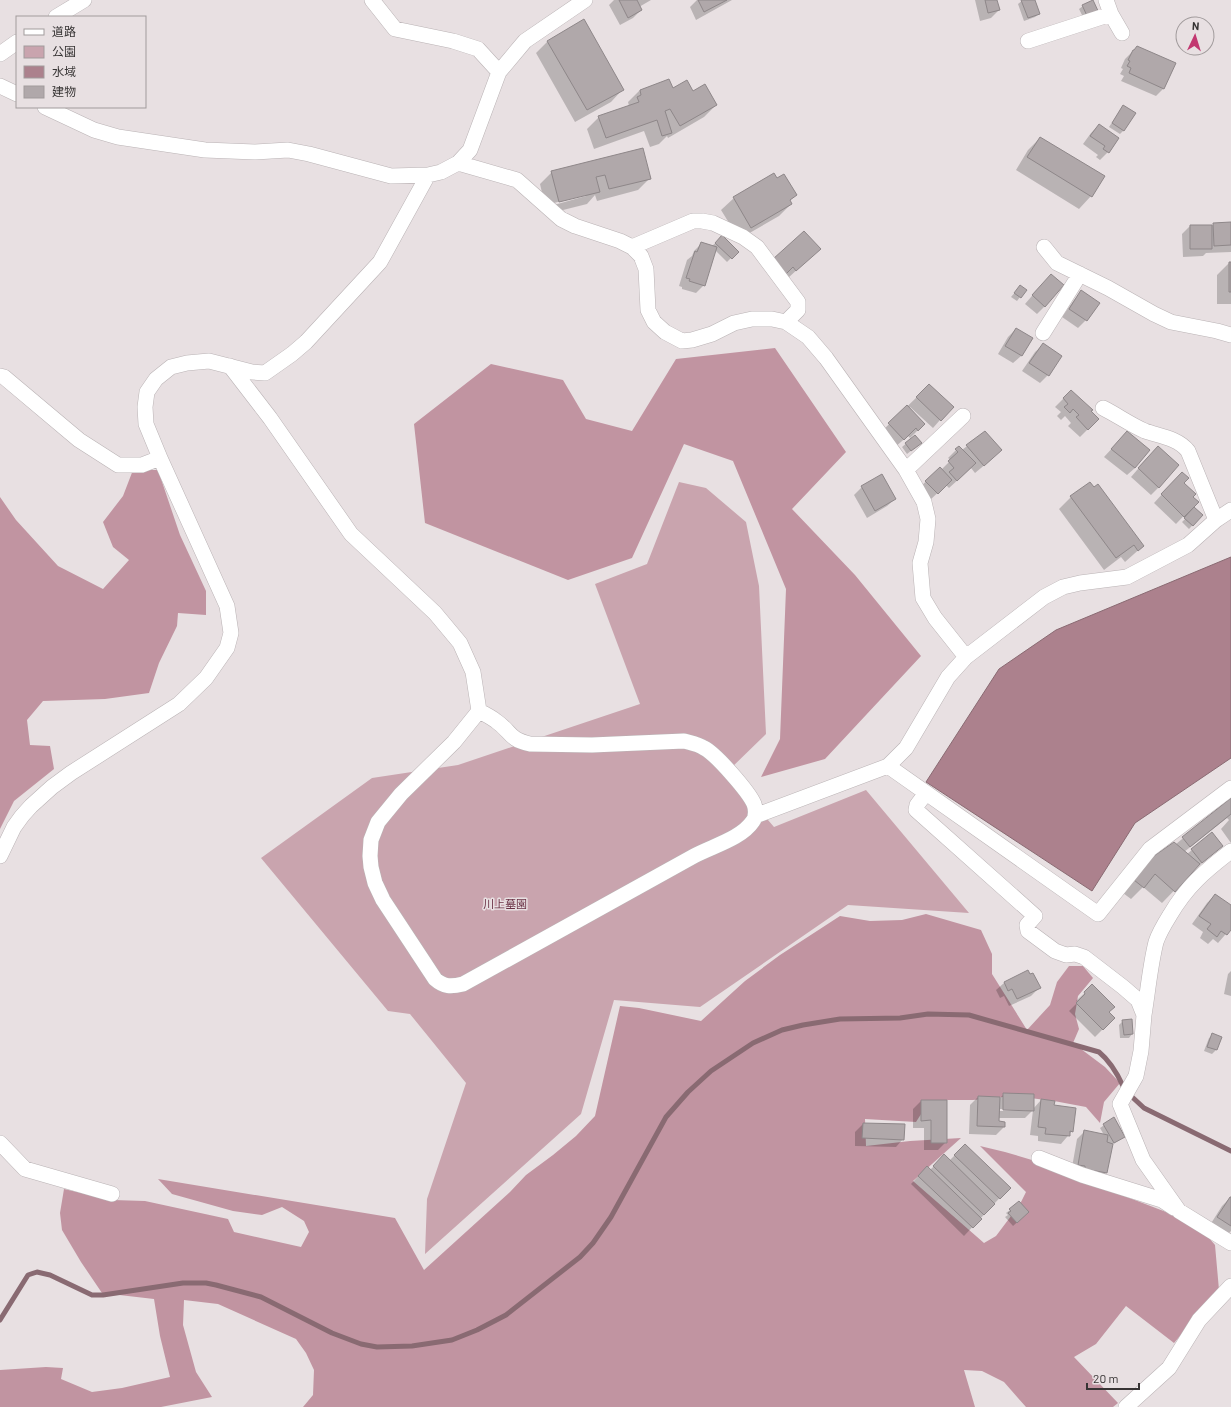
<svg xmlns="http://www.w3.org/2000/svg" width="1231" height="1407" viewBox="0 0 1231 1407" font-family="Barlow,'Noto Sans JP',sans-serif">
	<rect width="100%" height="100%" fill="#e8e0e2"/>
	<path fill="#c9a4ae" d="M679,482L706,488L746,522L759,586L766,734L727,772L774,827L866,790L969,913L848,905L700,1007L614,1000L581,1114L425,1254L427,1199L466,1083L410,1014L388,1011L261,858L372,778L458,765L640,704L595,584L647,564Z"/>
	<path fill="#c194a1" d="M775,348L846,452L792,509L855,575L921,656L825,759L761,777L780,739L786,589L733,461L684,444L632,558L568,580L425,523L414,424L491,364L563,380L586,419L632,431L676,359Z
		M133,470H158L180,535L206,591V615L178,613L177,626L159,663L149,693L105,699L43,701L27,720L30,745L50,746L54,769L14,801L0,829V497L16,520L58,566L103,589L129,560L113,547L103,522L123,496Z
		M926,914L981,930L992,954V974L1027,1030L1050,1005L1057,982L1069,966H1083L1093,978L1078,996L1075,1014L1079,1029L1073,1043L1105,1067L1120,1083L1104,1102L1100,1123L1086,1107L1054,1101L1013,1096L973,1100H936L923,1111L916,1122L865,1119L866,1146L910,1141L961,1138L913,1181L984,1243L996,1236L1020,1204L1026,1192L980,1146L1005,1152L1052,1166L1093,1184L1187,1220L1209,1238L1215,1245L1219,1290L1174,1343L1126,1306L1096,1344L1074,1357L1118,1403L1113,1407H1026L1004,1382L982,1371L964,1370L975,1407H303L313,1395L314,1370L306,1353L296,1339L218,1304L184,1300L183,1325L196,1372L212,1397L161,1407H0V1370L46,1367L63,1368L61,1379L92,1392L122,1388L170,1377L160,1336L154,1299L102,1293L81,1262L62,1230L60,1213L64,1189L113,1200L145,1201L228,1219L234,1232L301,1247L309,1232L304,1221L282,1207L262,1215L233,1211L172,1194L158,1179L395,1218L424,1270L510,1192L526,1175L553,1155L576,1136L595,1116L620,1006L639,1008L701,1021L745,981L780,955L840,916L870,921L902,920Z"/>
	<path fill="#ac818d" stroke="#896a72" d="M1231,557V758L1135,823L1092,891L926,782L999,669L1056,630Z"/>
	<path fill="#0003" fill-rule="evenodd" d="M614,0H651L639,7L641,10L633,18L620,25L609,5Z
		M697,0H732L696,20L690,7Z
		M975,0H996L999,10L991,18L980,21Z
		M1023,0H1034L1039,14L1035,17L1024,21L1018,4Z
		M1092,1L1085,21L1079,9L1083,6Z
		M548,41L623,89L611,102L575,122L536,53Z
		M1137,47L1164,88L1156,96L1121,81L1124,76L1120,74L1123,69L1121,68L1125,59Z
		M669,80L672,90L693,92L716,105L704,117L668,138L667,136L659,144L650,147L644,131L594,149L587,129L599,117L629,106L628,102L640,90Z
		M1123,106L1124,130L1120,134L1109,127Z
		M1099,125L1108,152L1100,160L1096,157L1098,155L1083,144L1091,133Z
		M1040,138L1091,196L1079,209L1016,170L1028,150Z
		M642,149L650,178L638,190L597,201L595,195L587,204L547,214L540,184L552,172ZM586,194V196L554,205V203Z
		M777,179L796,195L789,201L791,204L779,216L739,239L721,210L734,198Z
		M1231,223V252L1206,253L1203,256L1183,257L1182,234L1190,226H1211L1214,224Z
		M722,237L737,252L727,262L715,250L704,285L696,293L682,289V287L679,286L687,260L692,256L694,251L702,243L712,246Z
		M820,249L788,278L773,260Z
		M1229,263H1231V304H1217V275Z
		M1043,283L1045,306L1037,314L1025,304Z
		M1017,290L1020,297L1017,301L1011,297Z
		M1082,292L1086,320L1078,328L1062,317L1074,300Z
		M1016,329L1032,339L1021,356L1013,363L998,354L1008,337Z
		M1043,345L1048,375L1040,383L1022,371L1035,352Z
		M1071,391L1098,419L1080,437L1068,426L1071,423L1065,416L1061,420L1057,416L1061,412L1055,407Z
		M921,393L940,420L933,428L910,407L909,408L924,424L910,438L908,436L895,447L881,432Z
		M985,432L993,458L975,473L971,468L949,488L946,485L929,501L918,489L940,468L941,470L951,460L948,458L959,447L962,450Z
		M1127,432L1135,468L1127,475L1104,457Z
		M915,436L921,443L907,454L902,447Z
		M1150,455L1159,487L1151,495L1131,477Z
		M882,475L895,499L887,506L867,518L854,495L862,487Z
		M1174,481L1183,483L1192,497L1197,502L1176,524L1154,503Z
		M1090,483L1143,546L1125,562L1121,557L1104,570L1059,509L1071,497Z
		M1195,509L1202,515L1189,529L1182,522Z
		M1231,799V843L1221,829L1229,820L1227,818L1184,852L1187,854L1212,834L1222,846L1193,871L1162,903L1143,887L1131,899L1123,893L1142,869L1176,844Z
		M1215,895L1231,906V928L1218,943L1213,939L1208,944L1200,938L1203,932L1192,924L1207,903Z
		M1231,971V996L1224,994L1228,974Z
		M1028,972L1039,988L1031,996L1009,1006L1004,996L1000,998L996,990L1004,983Z
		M1092,986L1108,1012L1114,1018L1095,1037L1069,1011L1078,1002L1076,1001Z
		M1123,1021L1132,1034L1129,1038H1120L1119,1025Z
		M1213,1035L1220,1037L1216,1050L1212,1054L1204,1051L1209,1038Z
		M1004,1094L1033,1109L1041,1100L1072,1131L1061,1144L1038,1141V1136L1030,1135L1033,1110L1025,1118H998V1122L1004,1127L996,1135L969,1134L970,1105L978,1097L1000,1098ZM998,1109H1026V1111H998Z
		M921,1101H946V1142L938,1150H924V1128H913V1109Z
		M1113,1119L1124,1136L1112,1145L1106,1173L1098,1181L1071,1173L1077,1139L1085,1131L1104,1135L1100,1128Z
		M863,1124L903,1139L896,1147L855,1146V1132Z
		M965,1145L1009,1188L964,1236L911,1184L927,1167L930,1170L944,1156L949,1161Z
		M1230,1198L1231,1199V1231L1226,1236L1210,1225L1222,1206Z
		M1010,1210L1024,1216L1013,1226L1005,1217L1008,1215L1006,1213Z"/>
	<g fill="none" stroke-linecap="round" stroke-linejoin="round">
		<path stroke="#896a72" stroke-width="5" d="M1130,1095L1144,1108L1231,1151
			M0,1320L28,1275L37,1272L50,1275L92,1295H103L183,1283H206L216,1285L261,1297L332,1333L361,1344L377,1347L412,1346L452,1340L477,1330L506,1315L580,1257L593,1243L611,1217L666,1117L688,1092L711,1071L753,1043L782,1030L803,1025L840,1019L900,1018L928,1014L969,1015L1099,1052C1110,1061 1117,1073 1123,1086"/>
	</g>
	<path fill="#b0a8aa" stroke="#8e8789" d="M619,0H637L642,10L628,18Z
		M698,0H727L704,12Z
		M985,0H997L1000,10L988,13Z
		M1021,0H1035L1040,14L1028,18Z
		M1093,0L1099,13L1088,18L1082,5Z
		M584,19L624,90L587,110L547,41Z
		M1137,46L1176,63L1164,89L1129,73L1131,68L1127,66L1130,61L1128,60L1133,50H1134Z
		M669,79L673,88L687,80L693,91L705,84L717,105L680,126L670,109L665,111L672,133L662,136L657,120L606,138L598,116L639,102L637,97L641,95L640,90Z
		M1123,105L1136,113L1124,131L1112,123Z
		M1099,124L1119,138L1109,153L1103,149L1105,146L1090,136Z
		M1040,137L1105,176L1092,197L1027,157Z
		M643,148L651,179L609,189L605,175L596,177L600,192L559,202L551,171Z
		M774,173L777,178L784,174L797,195L790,200L792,204L751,228L733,197Z
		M1231,222V245L1214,246L1213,223Z
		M1190,225H1212V249H1190Z
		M804,231L821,249L796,271L793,267L786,274L773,259Z
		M722,235L739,252L732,259L715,243Z
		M701,242L717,247L705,286L689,281L690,279L686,278L695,251L697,252Z
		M1229,262H1231V292H1229Z
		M1051,274L1064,285L1045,307L1032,295Z
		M1020,285L1027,290L1021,298L1014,293Z
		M1081,290L1100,303L1087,321L1069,309Z
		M1016,328L1033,338L1022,356L1005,346Z
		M1043,343L1062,356L1049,376L1029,363Z
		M929,384L954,407L941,421L916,397Z
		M1071,390L1093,410L1091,411L1099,419L1088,430L1076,417L1079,415L1073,409L1070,413L1064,407L1068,404L1063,398Z
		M907,405L925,424L918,431L916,428L904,440L888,423Z
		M985,431L1002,450L984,466L966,445Z
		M1127,431L1150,450L1135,468L1111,449Z
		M915,435L922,443L911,451L905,443Z
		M959,446L976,463L957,481L949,472L954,468L948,461L958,452L955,449Z
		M1158,446L1179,465L1159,488L1138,468Z
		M940,467L952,480L938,494L925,481Z
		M1182,472L1189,478L1184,483L1196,494L1193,497L1199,502L1184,517L1161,494Z
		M882,474L896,499L875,511L861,486Z
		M1090,482L1094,487L1098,484L1144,546L1138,551L1134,545L1116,558L1070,496Z
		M1194,507L1203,515L1193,526L1184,518Z
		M1231,798V814L1190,847L1182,837Z
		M1212,832L1223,846L1202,863L1191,849Z
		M1174,842L1200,864L1175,892L1155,874L1144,888L1134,880L1154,856Z
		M1215,894L1231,905V930L1227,935L1221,931L1217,937L1207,929L1211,924L1199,916Z
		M1028,970L1030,974L1033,973L1041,988L1017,999L1012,989L1008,991L1004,982Z
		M1092,984L1115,1007L1109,1012L1115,1018L1103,1030L1076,1003L1085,994L1084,992Z
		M1132,1019L1133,1034L1124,1035L1122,1020Z
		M1212,1033L1222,1037L1217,1050L1207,1047Z
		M1003,1093L1034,1094V1111L1003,1110Z
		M978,1096L1000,1097L999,1121L1005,1122V1127L977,1126Z
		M1041,1099L1055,1101L1054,1105L1076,1108L1073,1132L1070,1131V1136L1045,1134L1046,1128L1038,1127Z
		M921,1100H947V1143H931V1120L921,1121Z
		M1114,1117L1125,1137L1114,1143L1103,1124Z
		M863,1123L905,1124L904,1140L862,1138Z
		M1084,1130L1108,1135L1107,1142L1113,1144L1107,1173L1085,1169V1166L1078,1165Z
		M965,1144L1011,1188L1000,1199L954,1155Z
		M944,1154L995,1204L984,1215L933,1166Z
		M927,1166L982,1219L973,1228L918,1176Z
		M1230,1197H1231V1226L1217,1217Z
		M1019,1201L1029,1212L1017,1223L1008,1213L1011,1211L1009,1209Z"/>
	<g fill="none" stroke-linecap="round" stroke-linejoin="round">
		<defs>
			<path id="minor" d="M372,0L395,29L453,41L478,49L499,72
				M1106,0L1111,14L1122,33
				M56,17L84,0
				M1028,41L1111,14
				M0,54L17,42
				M0,86L17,94
				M45,107L94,130L118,137L205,150L255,152L288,150L309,154L391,176L428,175L441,172L458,163L470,150L499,72L525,41L585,0
				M458,163L517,180L561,219L575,226L620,241L632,247L641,256L646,269L648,310L654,322L665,332L682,341L692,340L712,334L734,323L752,319H772L786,322L808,337L826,358L906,470L924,502L928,519L926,542L920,563L923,598L935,618L966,657
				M632,247L693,221H702L713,223L743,237L757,247L798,302V310L786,322
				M1044,247L1057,263L1108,288L1154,314L1171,322L1217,331L1231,335
				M1043,333L1080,274
				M230,366L270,418L351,534L435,613L460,643L473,672L479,711L454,742L401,794L378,822L371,840L370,856L371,867L375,883L383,900L435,979C444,987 451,987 463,984C540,942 617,899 694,856C712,846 741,839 753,821C756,817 756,809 754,804C749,792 716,754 704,748C698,744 691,743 684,741L592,745L530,744C508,739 512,732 496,721C491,717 485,714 479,711
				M0,376L4,377L79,440L118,465H142L160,458
				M1103,408C1117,415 1131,425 1145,431C1159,436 1178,438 1188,451L1216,520
				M906,470L963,416
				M888,766L1098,914L1150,849L1231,788
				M926,793L917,805L916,810L1035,916L1027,925L1028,931L1055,951L1066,955L1075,954L1084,957L1123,987L1138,1000L1144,1015L1141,1051L1136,1076L1120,1104L1143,1160L1179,1211L1231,1243
				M755,816L888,766L906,748L948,677L966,657L1044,597L1063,587L1080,583L1127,577L1188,545L1216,520L1231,510
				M0,856L14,827L22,816L31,806L52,787L71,773L179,704L206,678L227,648L231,633L227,606L160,458L146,424L145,407L147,392L156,379L171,367L187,363L209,361L252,372L265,373L292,354L306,342L380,262L428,175
				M1144,1015C1148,991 1150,966 1156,942C1159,933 1165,923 1170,915C1187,886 1205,871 1231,851
				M0,1143L25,1169L112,1194
				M1039,1158L1082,1175L1162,1200L1174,1208
				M1126,1407L1169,1368L1199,1320L1231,1286"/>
		</defs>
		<use href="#minor" stroke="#bab3b5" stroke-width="16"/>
		<use href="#minor" stroke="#fff" stroke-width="15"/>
	</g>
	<g text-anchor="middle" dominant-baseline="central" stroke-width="3" stroke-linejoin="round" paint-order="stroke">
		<g font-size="11" fill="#6a3044" stroke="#e8e0e2">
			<text x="505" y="903">川上墓園</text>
		</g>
	</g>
	<rect x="16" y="16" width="130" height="92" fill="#e8e0e2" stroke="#a19b9c"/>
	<rect x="24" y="29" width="20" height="6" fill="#ffffff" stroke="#a19b9c"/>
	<text x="52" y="36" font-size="12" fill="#373434">道路</text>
	<rect x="24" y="46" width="20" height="12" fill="#c9a4ae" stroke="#a19b9c"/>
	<text x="52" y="56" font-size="12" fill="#373434">公園</text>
	<rect x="24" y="66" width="20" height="12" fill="#ac818d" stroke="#a19b9c"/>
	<text x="52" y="76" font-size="12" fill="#373434">水域</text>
	<rect x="24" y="86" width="20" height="12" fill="#b0a8aa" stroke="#a19b9c"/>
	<text x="52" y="96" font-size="12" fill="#373434">建物</text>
	<g transform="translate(1195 36) rotate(4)"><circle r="19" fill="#e8e0e2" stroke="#a19b9c"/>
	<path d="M0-3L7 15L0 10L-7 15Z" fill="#c23770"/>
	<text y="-6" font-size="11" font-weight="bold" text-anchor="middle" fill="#373434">N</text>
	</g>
	<path d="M1087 1383v6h52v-6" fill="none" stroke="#373434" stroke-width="2"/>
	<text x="1093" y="1383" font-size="12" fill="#373434" stroke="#e8e0e2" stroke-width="3" paint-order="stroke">20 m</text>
</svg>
